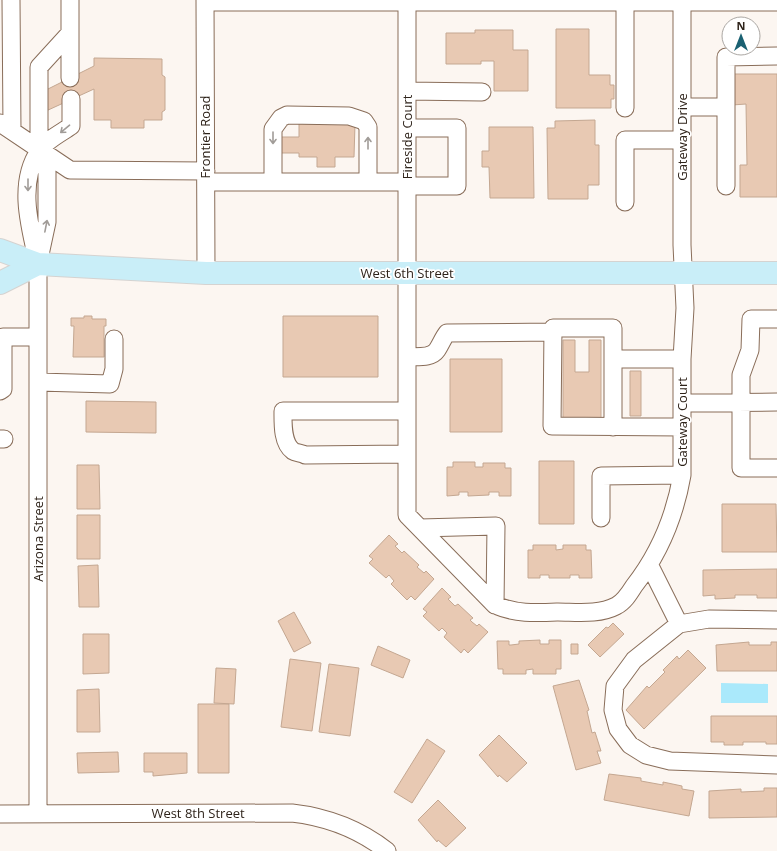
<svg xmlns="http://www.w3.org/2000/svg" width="777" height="851" viewBox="0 0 777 851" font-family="'Open Sans',sans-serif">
	<rect width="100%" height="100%" fill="#fcf6f1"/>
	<path fill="#aae9fb" d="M721,683L768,684V703H721Z"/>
	<path fill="#e8c9b3" stroke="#c4a791" d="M556,29H589V75H610V85H614V99H611V108H556Z
		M475,30H513V50H528V91H494V61H481V64H446V33H475Z
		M94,58L162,59V75L165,77V110L162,112V120H144V128H111V120H94V89L46,111V90L94,66Z
		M732,74H777V197H740V165H747L746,104L732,105Z
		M595,120V145H599V185H588V199H548L547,128H555V121Z
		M299,123L355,124L354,157H335V167H317V157H299V153H281V137H299Z
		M489,127H533L534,198H490L489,167H482V151H489Z
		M84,316H92V319H106V326H104V357H73L74,326H71V318H84Z
		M283,316H378V377H283Z
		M563,340H575V372H589V340H601V418L563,420Z
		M450,359H502V432H450Z
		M630,371H641V416H630Z
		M86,401L156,402V433L86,432Z
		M539,461H574V524H539Z
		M453,462H475V467H483V463H505V468H511V496H499V492H489V495L468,496V492H459V495L447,496V467H453Z
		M77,465H99L100,509H77Z
		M722,504H776L777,552H722Z
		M77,515H100V559H77Z
		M389,535L398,544L395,546L402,553L404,551L419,565L417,567L424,573L426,571L434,579L415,600L411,596L407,600L391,584L394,581L389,575L386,578L369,563L373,559L369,556Z
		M533,545H556V550L563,549V545H586V550H591L592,578H579V575H570V578H549V575H540V578H528V550H533Z
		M98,565L99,607H79L78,566Z
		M777,569V598H757V595H735V598L715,599V595L703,596V570Z
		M442,588L451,597L448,599L455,606L458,604L473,618L470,620L472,622L477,626L479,624L488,632L468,653L464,649L461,653L444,637L447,633L442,628L439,631L423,616L427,612L423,609Z
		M294,612L311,643L294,652L278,621Z
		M613,623L624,634L600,657L588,645L606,627L608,628Z
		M83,634H109V673L83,674Z
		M540,640V644H549V640H561V669H556V674H533V669L526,670V674H503V669H498L497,641H509V645H511L519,644V641Z
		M749,642V645H771V642H777V671H717L716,645Z
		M571,644H578V654H571Z
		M378,646L410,660L403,678L371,665Z
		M688,650L706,668L644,729L626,710L647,686L649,688L665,672L663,670L677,656L679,659Z
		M290,659L321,663L312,731L281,727Z
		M329,664L359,668L350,736L319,732Z
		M216,668L236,669L234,704L214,703Z
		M579,680L589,710L587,711L592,733L595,732L601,751H597L601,763L576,770L553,686Z
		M99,689L100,732H77V690Z
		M198,704H229V773H198Z
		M711,716H777V744H766V742H743V745H724V742H711Z
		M499,735L527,763L507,782L499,775L498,777L479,755Z
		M427,739L445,751L412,803L394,792Z
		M118,752L119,772L78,773L77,753Z
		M144,753H187V773L153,776V772H144Z
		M609,774L641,778V781L663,785V782L682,786V789L694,791L689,816L604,800Z
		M764,788H777V817L709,818V791L741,789V792L764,791Z
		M438,800L466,828L446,847L438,840L437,842L418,820Z"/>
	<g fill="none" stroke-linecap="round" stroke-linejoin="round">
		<defs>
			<path id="minor" d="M11,0L12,130
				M205,0L206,273
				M205,2H777
				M407,2V515L495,605C516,614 535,613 558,612C576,612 599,615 616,606C624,602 629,594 634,586C659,554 675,515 682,475V359L685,308L682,245V2
				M625,2V108
				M70,33V78
				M407,91L482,92
				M682,107H726
				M0,123L70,170L206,171
				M206,182H407
				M273,182V129L281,118L287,115L349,116L364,121L368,127V182
				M407,186H457V128H407
				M726,186V57L777,56
				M625,202V140H682
				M37,258C29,224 18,182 39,151C45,141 61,133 71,126V99
				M777,319H751L750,350L741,375V468H777
				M407,357C416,356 431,359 437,350C441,344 443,338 447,333L553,332
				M613,359H682
				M38,382L110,384L114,369V339
				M0,391L3,389V337H38
				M682,403L777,402
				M613,427V328H553L552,426L682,427
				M0,439H4
				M406,454L305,455C302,453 296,453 293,451C282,443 283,423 283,411H407
				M601,518V476L682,475
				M420,528L496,526L495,605
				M650,566L679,624
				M777,620L709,619L679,624L634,660L615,686L613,710L618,729L630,745L646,755L670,761L777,765
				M0,814L292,813C327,817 359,829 387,851
				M38,814V264L47,222V172L39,149V67L70,33V0"/>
			<path id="major" d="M0,250L38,264L206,273H777
				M0,283L38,264"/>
		</defs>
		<use href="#minor" stroke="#896d59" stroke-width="19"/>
		<use href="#major" stroke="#d5d3d1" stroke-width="24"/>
		<use href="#minor" stroke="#fff" stroke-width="17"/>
		<use href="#major" stroke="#c9eef8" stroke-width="22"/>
	</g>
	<defs><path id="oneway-shaft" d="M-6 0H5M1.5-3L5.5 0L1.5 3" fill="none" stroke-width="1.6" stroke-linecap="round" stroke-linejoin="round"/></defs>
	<g stroke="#a19c98">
		<use href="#oneway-shaft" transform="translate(65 129) rotate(140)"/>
		<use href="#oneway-shaft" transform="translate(273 138) rotate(90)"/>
		<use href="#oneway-shaft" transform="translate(368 143) rotate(-90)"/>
		<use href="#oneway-shaft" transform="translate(28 185) rotate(90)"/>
		<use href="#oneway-shaft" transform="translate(46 226) rotate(-79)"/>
	</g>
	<g text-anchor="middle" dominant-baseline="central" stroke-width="3.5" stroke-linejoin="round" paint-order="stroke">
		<g font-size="13" fill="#2e231a" stroke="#fff">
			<text transform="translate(205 137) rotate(-90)">Frontier Road</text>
			<text transform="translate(407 137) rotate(-90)">Fireside Court</text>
			<text transform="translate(682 137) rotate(-90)">Gateway Drive</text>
			<text x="407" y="273">West 6th Street</text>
			<text transform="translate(682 422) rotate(-90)">Gateway Court</text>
			<text transform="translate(38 539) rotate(-90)">Arizona Street</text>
			<text x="198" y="813">West 8th Street</text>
		</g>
	</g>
	<g transform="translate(741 36)"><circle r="19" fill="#ffffff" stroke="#aba7a3"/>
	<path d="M0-3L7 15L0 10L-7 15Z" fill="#1a6172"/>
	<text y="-6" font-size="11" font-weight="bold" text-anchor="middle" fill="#2e231a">N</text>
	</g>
</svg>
